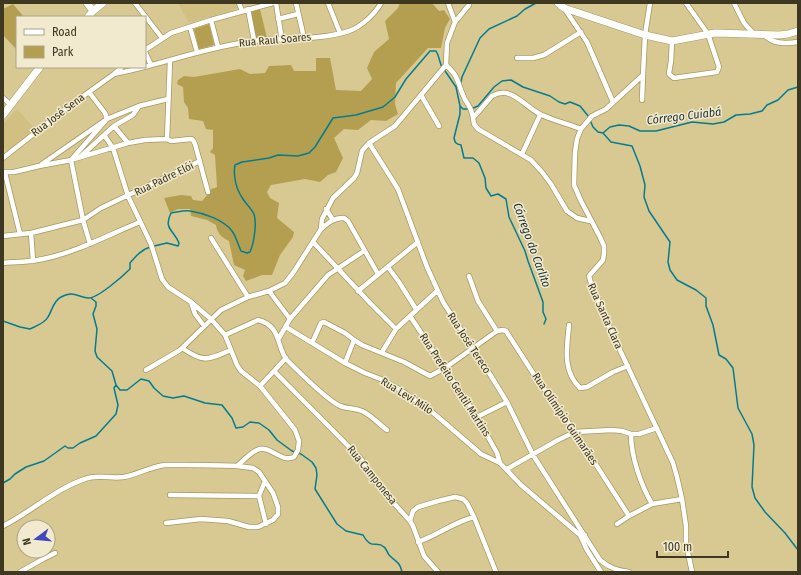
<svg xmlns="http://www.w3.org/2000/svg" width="801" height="575" viewBox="0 0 801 575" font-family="'Fira Sans Condensed',sans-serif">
	<rect width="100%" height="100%" fill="#d8c993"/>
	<path fill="#d1c082" d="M178,3H237L238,8L189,23Z
		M17,109L35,129L8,152L3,147V124Z"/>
	<path fill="#b49f50" d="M400,3H432L439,11L444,10L450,19L445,28L441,48H428L396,83L395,104L398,114L386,121L371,120L358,130L344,129L334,138L343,158L336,172L328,175L320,182L305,179L271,185L267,192L270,198L279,203L277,218L294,232L293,237L280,255L272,275H262L246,281L243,276L245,270L234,265L229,241C222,238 217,233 216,225L207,220L191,216L190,209H178L170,213L164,198L181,195L191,196L193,200L202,201L209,193V190L217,187L215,155L210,152L213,148V130L206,129L203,121L189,119L188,108L184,102L183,87L177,84L178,80L184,76L194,77L240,69L250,74L265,73L269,66L291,65L294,71H316V58H330L336,90L361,91L372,79L367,68L374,52L389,39L385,21L398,8Z
		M13,4L24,17H17V50L3,35V9Z
		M260,9L267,38H256L251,14L253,10Z
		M209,24L214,45L199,49L194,29Z"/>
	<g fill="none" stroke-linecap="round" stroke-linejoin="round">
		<path stroke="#047c90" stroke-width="1.5" d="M456,87L461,82L462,77L480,38L489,29L517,16L525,9L536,3
			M460,106V114L454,138C455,143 456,144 461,145L464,158H473L479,163L485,178L486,188L491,196L498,194L506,199L509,217L525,251L528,261L543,302V312L546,319L544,324
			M590,120L593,127L598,132L603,133L610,127L619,125L629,126L640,131H656L692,122L713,124L724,122L736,115L750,114L762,111L767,105L778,100L788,90L798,87
			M603,133L611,142L632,146L640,166L645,185L644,197L649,211L670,242L668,262L670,270L677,280L696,290L706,298V306L713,325L719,355L726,359L733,368L738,408L752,434L754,445L752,487L755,498L765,512L785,533L798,550
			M154,246L167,243L178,246L179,243C174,230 163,229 171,213C178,212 184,210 190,211C204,213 224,220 232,231C236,236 238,245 241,251L247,253L250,252C254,243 257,223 254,214C251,208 246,204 243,199C236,189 233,176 235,165L242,162L269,158L278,155L298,156L309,153L315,147L333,118L356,115L383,107L395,97L406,79L430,51H436L438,55L441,65L456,87L460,106L463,109H471L478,106L494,87L502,81L511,80L523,87L550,96L559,102L565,104L570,102L580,106L589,117
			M91,298L96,302V306L93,314L97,329L95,351L97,357L112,371L116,385L120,390H127L141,379L149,381L154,388L163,396L173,398L184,396L205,403L222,405L232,418L236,428L243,427L250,422L259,423L269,430L277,440L292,451L301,454L312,462L316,468L317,475L315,489L337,524L346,531L363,535C372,551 376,540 384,547C386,548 387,552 389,555C396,562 400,562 402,572
			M3,321L20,327L30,329C36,326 45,323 48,317C52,311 53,301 61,297C74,290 77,297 88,298C97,299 123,276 130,269V263C136,256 141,250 150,247
			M3,483L10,479L15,474L26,467L44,461L65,446L68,448H73L80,443L96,436L116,414L118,405L114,388L116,385"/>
		<defs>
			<path id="street" d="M135,3L162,38
				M239,3L242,11
				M276,3L282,40
				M296,3L304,38
				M328,3L340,33
				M650,3L645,35L643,75L606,109L592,116L581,129L577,139L575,152L574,185L581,201L600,237L604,246V254L603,260L589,276L592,287L612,333L673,463L677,477L682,499L686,526V543L692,572
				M734,3L744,23L753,33
				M564,8L587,42L613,102
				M248,9L254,40
				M278,19L298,14
				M211,20L218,47
				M455,22L469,5
				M190,27L197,52
				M763,34C773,44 784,44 798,42
				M672,41L671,61L669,73L670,75L674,78L717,72L719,67L708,34L686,3
				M145,50L171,33L211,20L273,3
				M145,52L151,65
				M517,58H533L544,55L581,32
				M446,65C459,77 457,81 463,95C467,106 471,104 473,118
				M114,74C161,65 205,47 253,41C285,37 318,41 349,31C361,27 375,14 381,3
				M89,92L105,113L107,119L71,160L83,220L90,244
				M421,95L439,126
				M3,98L11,105
				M642,100L643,75
				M114,126L128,143
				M581,129C568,124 555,121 542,115C526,109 512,84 492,96L473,118L474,124L478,129L531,160L542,172L551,184L567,211L577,218L590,221
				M167,139L170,61
				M369,143L398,189L427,267L443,302L491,376L507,402L533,455L600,560C609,568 617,570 629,572
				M522,154L540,115
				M80,157L114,126L133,115L139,106
				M3,158L64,110L114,74L122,67
				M42,164L107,119L139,106L168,99
				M3,172H14L39,166L71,160L128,143L145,140L167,139L171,141L191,139L193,140L195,144L208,192
				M5,173L20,234
				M326,209L333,220
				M321,229C328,223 335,217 344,218L348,221L378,274
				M31,233L33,261
				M3,236L31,233L83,220L101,208L200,161
				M211,238L248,297
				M313,242L371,304L396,329
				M3,263C16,262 30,262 43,259C77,252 108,235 140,222
				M388,267L399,282L416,309
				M469,276L478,301L497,331
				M269,291L290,319
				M358,291L418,242
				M191,302L195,314L204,326
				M410,316L477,417L497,453L500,463L521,485L580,535H585
				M569,325C567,347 562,371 580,388L587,387L613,372L628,366
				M286,327L345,363L365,373L383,380L399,389L431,411L481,454L500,463
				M225,335L258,320C282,326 276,347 287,360C299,372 324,397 338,405C346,409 354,408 362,411C371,415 379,424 387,430
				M279,338L290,319L328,275L364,251
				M312,343L321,323L324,322L345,333L354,340
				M182,348C204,363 207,360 231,350
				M382,352L396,329L437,291
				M345,363L354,340L362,345L404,362L430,376L445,368L497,331L503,330L506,331L533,373L575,432L629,516L652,504L682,499
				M146,370L180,350L221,310L248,297L269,291L285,283L293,273L321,229L322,219L333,198L354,178L357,173L362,151L369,143L395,126L446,65L447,43L455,22L448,3
				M274,371L362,460L371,476L382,490L410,521L413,526L424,556L438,572
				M260,386L286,358
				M477,417L507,402
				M631,434C631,457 641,485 652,504
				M507,469L558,440L575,432L612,430L622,431L631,434H639L657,428
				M265,481L259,496L266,524
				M170,495L259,496
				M410,521L413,511L418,507L438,501L455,497L463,499L467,503L474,517L496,572
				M166,523L201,519L228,521L249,527H258L273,520L278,514V507L273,493L259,472L253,468L237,466
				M617,524L629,516
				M3,526C31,512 55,489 85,479C98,474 110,479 124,477C138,474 150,467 165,465C171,465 179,465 186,465C203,465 220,465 237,466C243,461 250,453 257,450C270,444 280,463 294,457L298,450L299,441L295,430L288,421L260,386L241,371L237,365L225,335L211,319L191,302L168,287L162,279L151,244L128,196L113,148L104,135
				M580,535L587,550L601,572
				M418,542C438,535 454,522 474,517
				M20,572L43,559L55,553"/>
			<path id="secondary" d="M87,3L93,11
				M558,3L564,8L645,35L672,41L715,33L779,35L788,34L798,31
				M88,17L93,11L103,3
				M3,115L40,67"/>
		</defs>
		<use href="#street" stroke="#a69862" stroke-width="6"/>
		<use href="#secondary" stroke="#a69862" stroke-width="8"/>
		<use href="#street" stroke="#fff" stroke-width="4.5"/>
		<use href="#secondary" stroke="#fff" stroke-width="7"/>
	</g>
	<g text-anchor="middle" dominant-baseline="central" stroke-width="3" stroke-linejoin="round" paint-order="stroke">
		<g font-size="11" fill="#3e3822" stroke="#f2eacf">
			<text transform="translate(275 40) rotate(-5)">Rua Raul Soares</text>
			<text transform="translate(58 115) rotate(-37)">Rua José Sena</text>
			<text transform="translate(164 179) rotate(-26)">Rua Padre Elói</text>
			<text transform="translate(605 316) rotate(66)">Rua Santa Clara</text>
			<text transform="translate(469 343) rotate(57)">Rua José Tereco</text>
			<text transform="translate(455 385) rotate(57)">Rua Prefeito Gentil Martins</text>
			<text transform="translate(407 396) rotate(32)">Rua Levi Milo</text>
			<text transform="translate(565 419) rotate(56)">Rua Olímipio Guimarães</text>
			<text transform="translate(372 475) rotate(51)">Rua Camponesa</text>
		</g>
		<g font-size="12" font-style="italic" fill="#1d3338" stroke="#f2eacf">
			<text transform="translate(684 116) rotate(-7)">Córrego Cuiabá</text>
			<text transform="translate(532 245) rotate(70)">Córrego do Carlito</text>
		</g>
	</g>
	<rect width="801" height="575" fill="none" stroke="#3e3822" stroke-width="8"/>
	<rect x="16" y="16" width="130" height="52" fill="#f2eacf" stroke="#aaa38a"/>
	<rect x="24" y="29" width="20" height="6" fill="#ffffff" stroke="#aaa38a"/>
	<text x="52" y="36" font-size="12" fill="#3e3822">Road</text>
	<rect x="24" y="46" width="20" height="12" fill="#b49f50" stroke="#aaa38a"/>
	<text x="52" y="56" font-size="12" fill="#3e3822">Park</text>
	<g transform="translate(36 539) rotate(254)"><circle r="19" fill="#f2eacf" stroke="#aaa38a"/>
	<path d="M0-3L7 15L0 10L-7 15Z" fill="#4147bc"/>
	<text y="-6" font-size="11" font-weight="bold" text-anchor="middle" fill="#3e3822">N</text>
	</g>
	<path d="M657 551v6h71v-6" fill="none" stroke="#3e3822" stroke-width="2"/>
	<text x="663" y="551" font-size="12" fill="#3e3822" stroke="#f2eacf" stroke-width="3" paint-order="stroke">100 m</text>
</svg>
